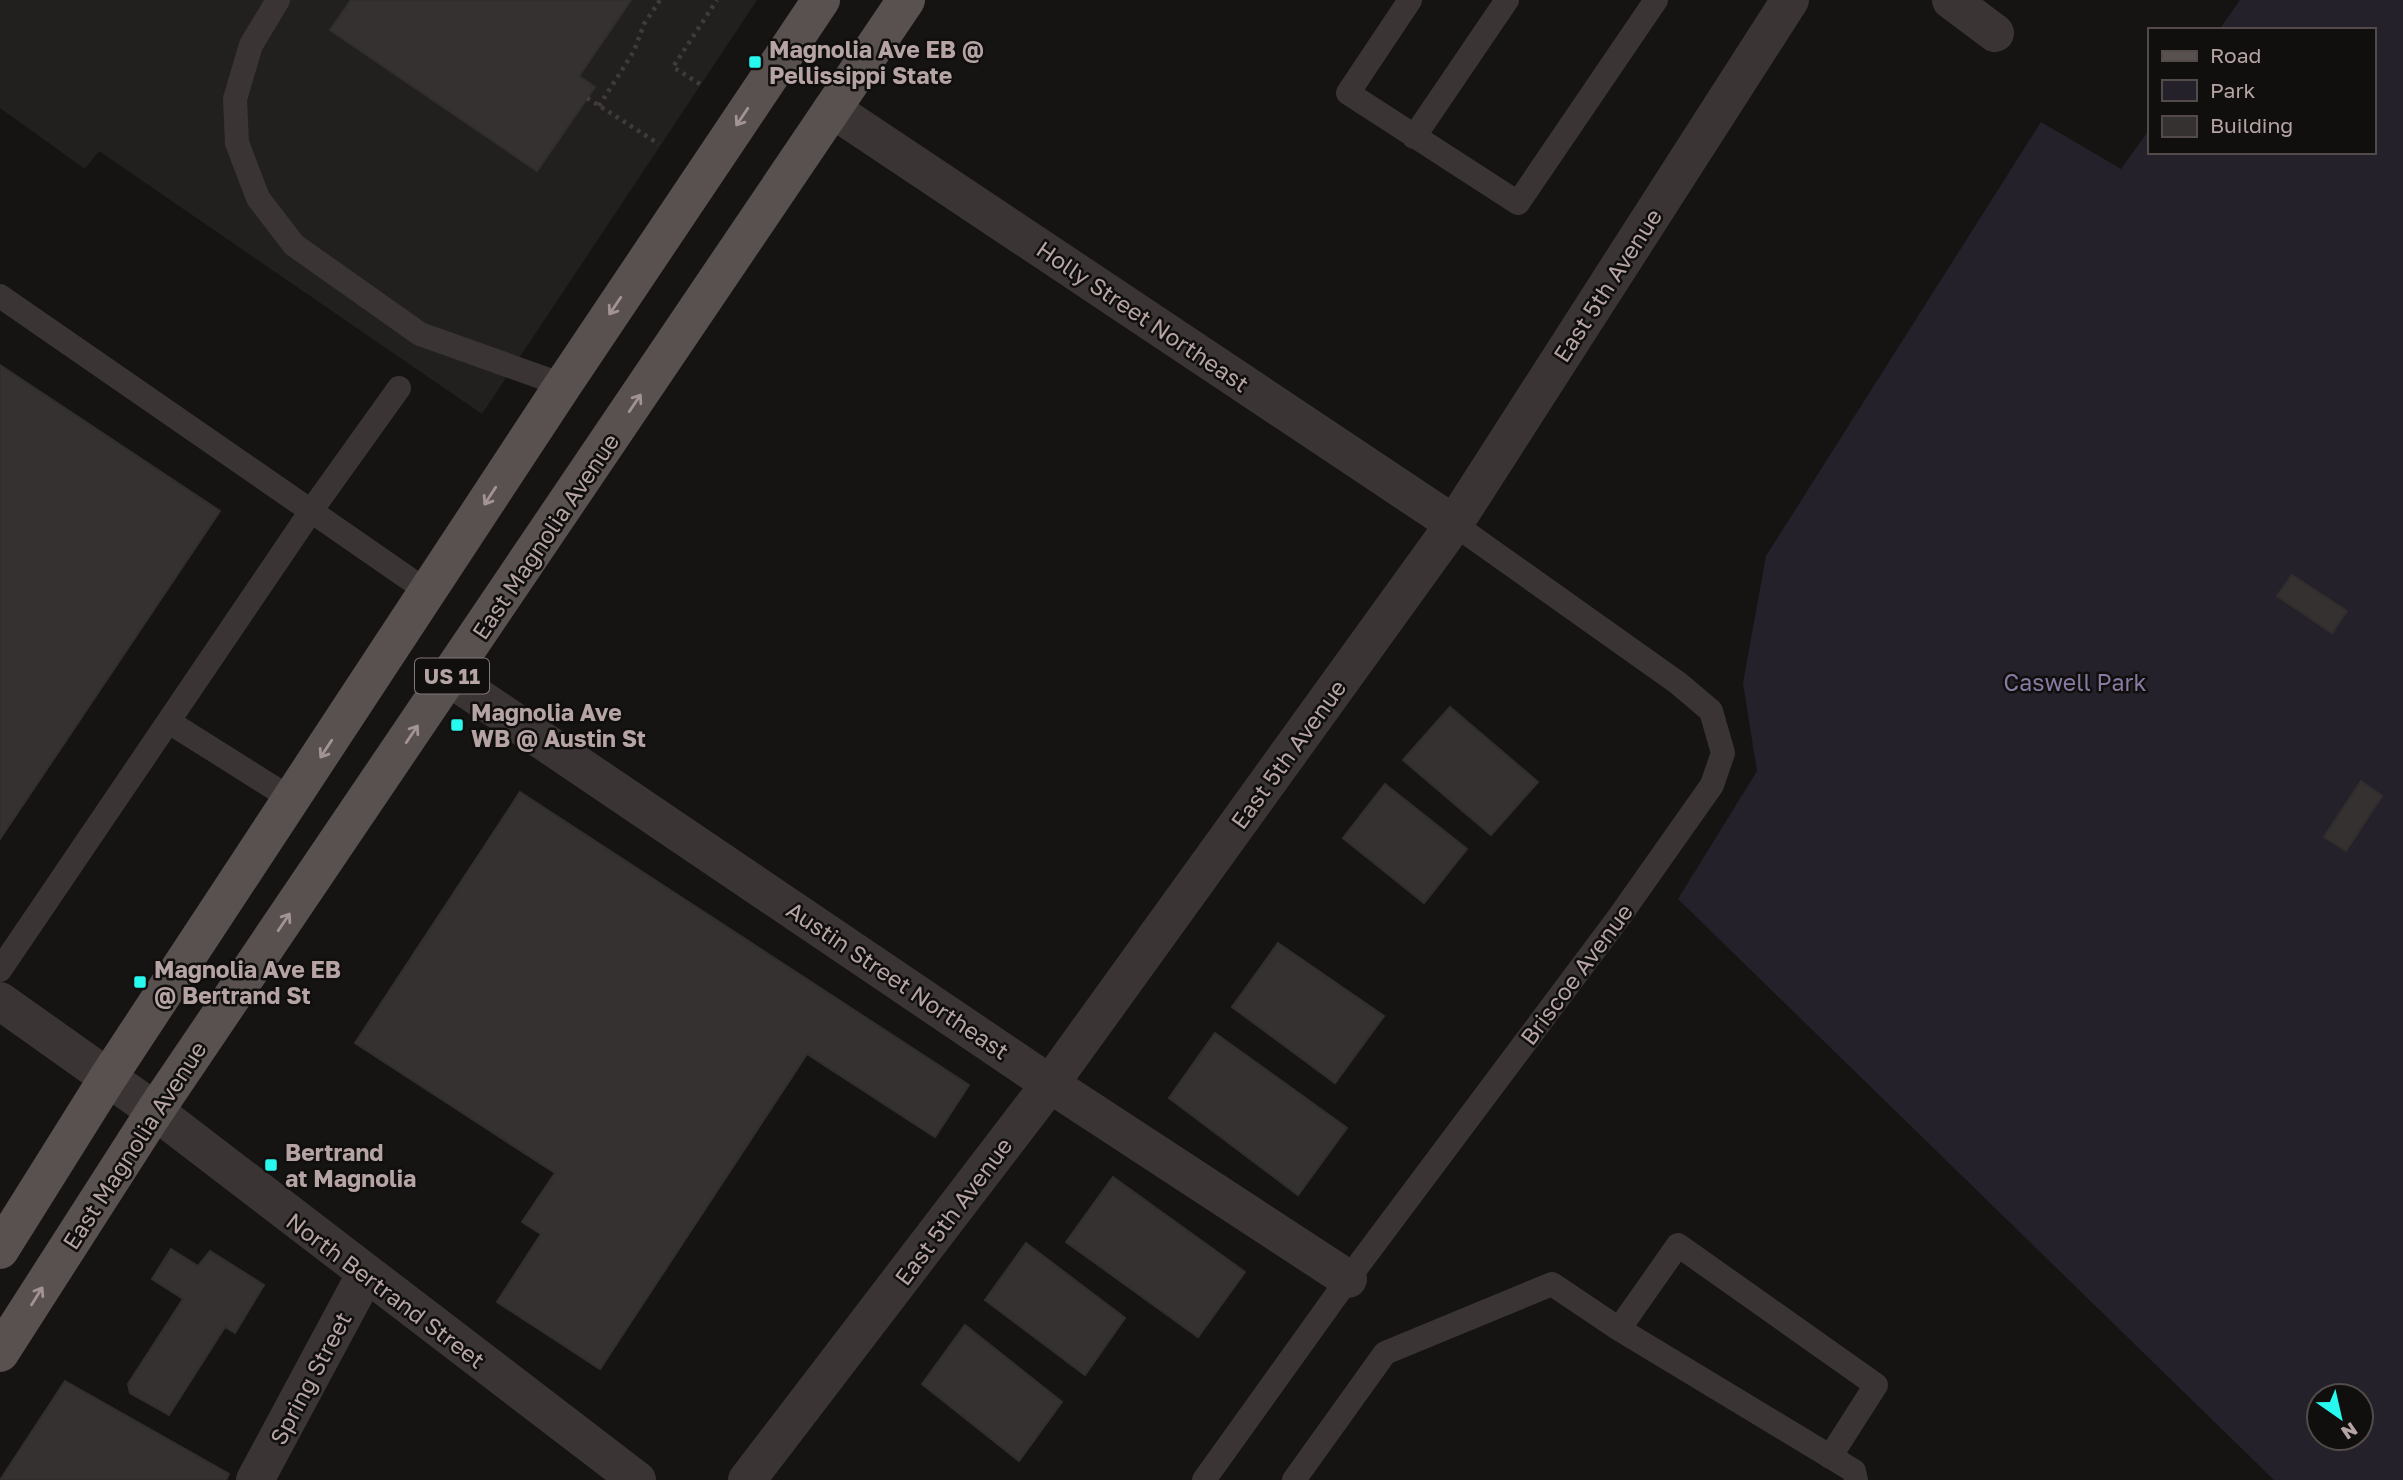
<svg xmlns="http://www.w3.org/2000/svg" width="2403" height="1480" viewBox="0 0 2403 1480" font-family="'Golos Text',sans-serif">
	<rect width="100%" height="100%" fill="#151413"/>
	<path fill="#22201f" d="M0,0H757L482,414L99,151L85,169L0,108Z"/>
	<path fill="#25212a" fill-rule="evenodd" d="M2240,0H2403V1480H2274L1678,899L1757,771L1743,683L1766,556L2041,122L2121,169L2149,130V152H2373V30H2219ZM2319,1396H2361V1438H2319Z"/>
	<path fill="#343130" stroke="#312e2d" stroke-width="2" d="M351,0H631L579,76L595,87L537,171L330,30Z
		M0,365L220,511L0,839Z
		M2292,575L2347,611L2332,633L2277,596Z
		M1450,707L1538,782L1491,835L1403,760Z
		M2361,781L2382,796L2346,851L2324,837Z
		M1385,784L1467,849L1424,903L1343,838Z
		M520,792L969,1085L935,1137L807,1054L600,1369L497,1302L541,1234L522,1222L555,1173L355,1043Z
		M1278,943L1384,1016L1335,1083L1232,1007Z
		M1215,1033L1347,1128L1298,1195L1169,1098Z
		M1113,1177L1245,1272L1198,1337L1066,1242Z
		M1026,1243L1125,1318L1085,1375L985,1300Z
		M171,1249L198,1266L210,1251L264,1285L235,1333L225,1327L169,1415L130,1393L128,1384L183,1299L152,1279Z
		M965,1325L1062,1402L1019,1461L922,1384Z
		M65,1381L229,1474L226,1480H0Z"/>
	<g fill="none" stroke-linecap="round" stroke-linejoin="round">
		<path stroke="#413a3a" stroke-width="4.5" stroke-dasharray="3.5 5" stroke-linecap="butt" d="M700,84L673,67L717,0
			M587,98L659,144
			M599,106L634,51L644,24L660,0"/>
		<path stroke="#3a3534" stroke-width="24" d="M278,0L251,45L235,99L237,143L258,198L294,245L420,334L563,385
			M1410,0L1348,93L1518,203L1656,0
			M1414,137L1507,0
			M0,296L311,511L399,388
			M169,722L293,800
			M0,970L311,511L428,592
			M1619,1329L1678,1245L1876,1385L1830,1457
			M1204,1480L1348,1279L1619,917L1712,785L1723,753L1711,711L1678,683L1454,524
			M1294,1480L1385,1353L1552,1284L1619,1329L1854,1471L1856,1480"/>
		<path stroke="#3a3534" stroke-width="38" d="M1951,0L1995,33
			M832,109L1454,524
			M450,678L1050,1084L1348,1279
			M0,1001L155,1111L637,1480
			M255,1480L365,1275
			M747,1480L1050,1084L1454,524L1790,0"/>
		<path stroke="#595150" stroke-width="38" d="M0,1250L107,1079L563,385L821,0
			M0,1353L155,1111L906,0"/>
	</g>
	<defs><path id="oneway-shaft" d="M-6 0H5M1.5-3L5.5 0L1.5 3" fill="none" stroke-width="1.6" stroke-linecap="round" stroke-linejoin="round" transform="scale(1.75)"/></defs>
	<g stroke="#a39394">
		<use href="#oneway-shaft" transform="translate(742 117) rotate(124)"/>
		<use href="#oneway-shaft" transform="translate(615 306) rotate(124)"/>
		<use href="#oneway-shaft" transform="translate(635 403) rotate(-56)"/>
		<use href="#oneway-shaft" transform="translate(490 496) rotate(123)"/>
		<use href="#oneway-shaft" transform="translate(412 734) rotate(-56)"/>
		<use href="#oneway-shaft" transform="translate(326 749) rotate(123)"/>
		<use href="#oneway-shaft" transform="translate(284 922) rotate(-56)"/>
		<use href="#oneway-shaft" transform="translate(37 1296) rotate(-58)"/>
	</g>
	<g fill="#28f9ef" stroke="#100f0e" stroke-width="2.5">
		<rect x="748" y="55" width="14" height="14" rx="3.5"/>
		<rect x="450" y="718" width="14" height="14" rx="3.5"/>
		<rect x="133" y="975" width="14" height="14" rx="3.5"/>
		<rect x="264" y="1158" width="14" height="14" rx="3.5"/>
	</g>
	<g text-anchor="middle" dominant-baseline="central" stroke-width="5" stroke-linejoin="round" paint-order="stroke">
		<rect fill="#100f0e" stroke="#847778" stroke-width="2" x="415" y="658.5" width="74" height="35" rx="5"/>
		<g font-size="21" font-weight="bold" fill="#b6a4a5">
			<text x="452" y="676">US 11</text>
		</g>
		<g font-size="23" font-weight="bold" fill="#b6a4a5" stroke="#100f0e" text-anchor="start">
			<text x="769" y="49">Magnolia Ave EB @<tspan x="769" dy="26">Pellissippi State</tspan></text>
			<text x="471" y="712">Magnolia Ave<tspan x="471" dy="26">WB @ Austin St</tspan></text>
			<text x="154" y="969">Magnolia Ave EB<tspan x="154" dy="26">@ Bertrand St</tspan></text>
			<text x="285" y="1152">Bertrand<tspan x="285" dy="26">at Magnolia</tspan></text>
		</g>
		<g font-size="23" fill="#b6a4a5" stroke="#100f0e">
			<text transform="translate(1607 285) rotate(-57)">East 5th Avenue</text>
			<text transform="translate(1143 316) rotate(34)">Holly Street Northeast</text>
			<text transform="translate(545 536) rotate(-56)">East Magnolia Avenue</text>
			<text transform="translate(1288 754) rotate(-54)">East 5th Avenue</text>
			<text transform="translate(1576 974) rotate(-53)">Briscoe Avenue</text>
			<text transform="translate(898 980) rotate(34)">Austin Street Northeast</text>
			<text transform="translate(134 1145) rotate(-57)">East Magnolia Avenue</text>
			<text transform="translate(953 1211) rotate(-53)">East 5th Avenue</text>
			<text transform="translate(386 1290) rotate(37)">North Bertrand Street</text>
			<text transform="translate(310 1378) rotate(-62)">Spring Street</text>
		</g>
		<g font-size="23" fill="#887aa2" stroke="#100f0e">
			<text x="2075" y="682">Caswell Park</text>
		</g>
	</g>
	<rect x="2148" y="28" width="228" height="126" fill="#100f0e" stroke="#524b4a" stroke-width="2"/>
	<rect x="2162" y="51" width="35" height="10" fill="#595150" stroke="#524b4a" stroke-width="2"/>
	<text x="2210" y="63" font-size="21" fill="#b6a4a5">Road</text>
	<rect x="2162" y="80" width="35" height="21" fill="#25212a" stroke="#524b4a" stroke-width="2"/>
	<text x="2210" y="98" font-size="21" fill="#b6a4a5">Park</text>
	<rect x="2162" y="116" width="35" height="21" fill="#343130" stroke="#524b4a" stroke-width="2"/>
	<text x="2210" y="133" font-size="21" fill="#b6a4a5">Building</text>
	<g transform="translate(2340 1417) rotate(146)"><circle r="33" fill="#100f0e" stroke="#524b4a" stroke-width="2"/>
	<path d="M0-5L12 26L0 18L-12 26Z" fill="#28f9ef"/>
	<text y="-10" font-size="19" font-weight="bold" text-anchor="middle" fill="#b6a4a5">N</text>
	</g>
</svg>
